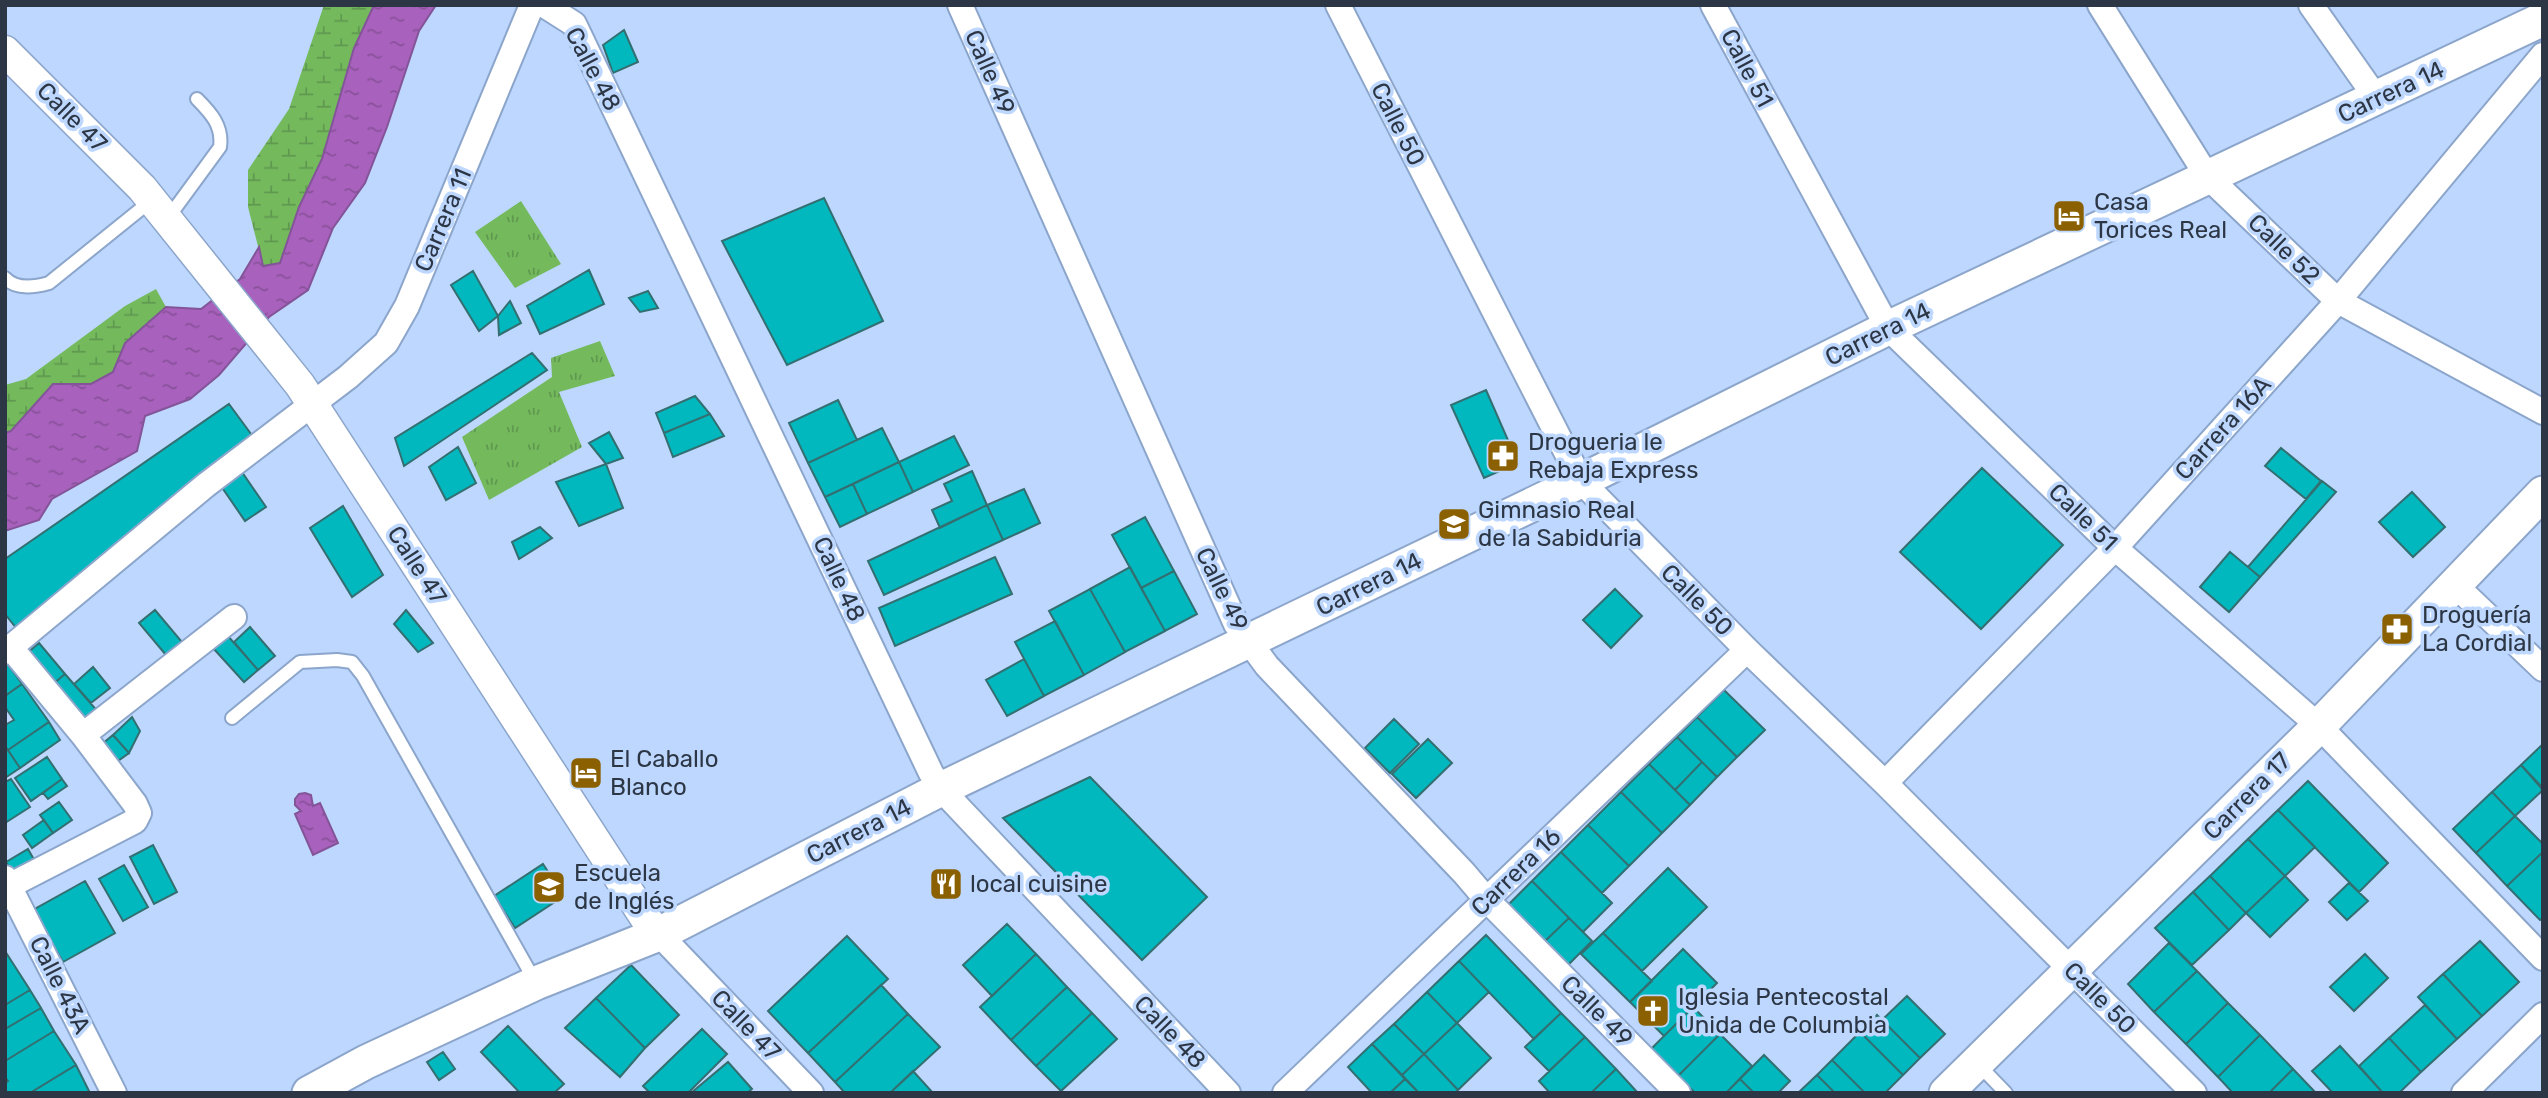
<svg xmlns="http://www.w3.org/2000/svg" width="2548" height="1098" viewBox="0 0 2548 1098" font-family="Rubik,sans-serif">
	<defs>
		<pattern id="grass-tufts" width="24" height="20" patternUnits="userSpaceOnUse" patternTransform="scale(1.75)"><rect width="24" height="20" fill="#74ba5d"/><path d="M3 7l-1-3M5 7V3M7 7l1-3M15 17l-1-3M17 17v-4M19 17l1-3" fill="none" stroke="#5f984f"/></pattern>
		<pattern id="wetland-marsh" width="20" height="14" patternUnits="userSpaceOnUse" patternTransform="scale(1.75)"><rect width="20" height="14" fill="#74ba5d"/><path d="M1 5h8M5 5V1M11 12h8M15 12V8" fill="none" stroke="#5f984f"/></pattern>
		<pattern id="water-ripples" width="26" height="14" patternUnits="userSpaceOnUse" patternTransform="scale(1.75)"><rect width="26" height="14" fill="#a861bc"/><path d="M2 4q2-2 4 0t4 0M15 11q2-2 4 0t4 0" fill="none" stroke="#89519b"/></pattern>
	</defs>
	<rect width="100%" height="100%" fill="#bdd7fe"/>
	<path fill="url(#grass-tufts)" d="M521,201L561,264L515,288L475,232Z
		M600,341L615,376L559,392L582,447L489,500L462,437L552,377L551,358Z"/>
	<path fill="url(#wetland-marsh)" d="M324,5H374L354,48L322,159L299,207L280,263L263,266L248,207V170L289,109Z
		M156,289L166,307L125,343L113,372L91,384H53L11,431L5,433V385L26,379L125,306Z"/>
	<path fill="url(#water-ripples)" stroke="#835498" stroke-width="2" d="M374,5H436L419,31L387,127L365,183L333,228L308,290L269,317L219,375L190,399L145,416L137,451L52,499L39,520L5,531V433L11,431L53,384H91L113,372L125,343L166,307L201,309L240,279L259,247L263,266L280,263L299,207L322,159L354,48Z
		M305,793L311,795L313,806L320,803L338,843L313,855L295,814L301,811L295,805V799L299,794Z"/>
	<path fill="#00b8be" stroke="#336f71" stroke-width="2" d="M624,30L638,62L613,73L603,45Z
		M824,198L883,321L787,365L722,241Z
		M589,270L604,304L540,334L527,306Z
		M473,271L498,316L479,331L451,285Z
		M648,291L658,308L640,312L629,298Z
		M510,301L521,323L499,335L498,316Z
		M532,353L547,370L404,466L395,438Z
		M1486,390L1518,463L1484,478L1451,405Z
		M695,396L710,414L664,433L656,413Z
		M838,400L857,440L808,463L789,423Z
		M229,404L254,438L17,629L5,614V559Z
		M710,414L724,436L673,457L664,433Z
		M882,428L899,462L825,497L808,463Z
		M609,432L623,458L606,464L589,443Z
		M954,436L969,465L913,492L899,462Z
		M458,447L476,483L446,500L429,467Z
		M2281,448L2321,481L2306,499L2265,466Z
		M899,462L913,492L867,514L853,484Z
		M606,464L623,508L579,526L556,482Z
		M1982,468L2063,545L1981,629L1900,552Z
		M972,471L987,505L940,528L932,510L952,501L944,484Z
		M242,472L266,507L245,521L221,486Z
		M2322,481L2336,492L2260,577L2248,567Z
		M853,484L867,514L840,527L825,497Z
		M1024,489L1040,523L1003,540L987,505Z
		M2412,492L2445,527L2413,557L2379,522Z
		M987,505L1003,540L884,595L868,561Z
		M343,506L383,575L352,597L310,528Z
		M1145,517L1174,571L1141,588L1112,535Z
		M540,527L552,538L519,559L512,542Z
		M2230,552L2260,577L2229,612L2200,587Z
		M995,557L1012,594L895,646L879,608Z
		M1130,567L1165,631L1125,652L1090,589Z
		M1174,571L1197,614L1165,631L1141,588Z
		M1090,589L1125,652L1084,675L1049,611Z
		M1615,589L1642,616L1611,648L1583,620Z
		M155,610L182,642L166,655L139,623Z
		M406,610L433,643L418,652L394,624Z
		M1055,621L1084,675L1044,696L1015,642Z
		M250,627L275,656L258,670L234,642Z
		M227,635L258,670L244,682L213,648Z
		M39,643L65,674L52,685L26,654Z
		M1024,659L1044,696L1007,716L986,680Z
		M7,663L22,684L5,696V664Z
		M93,667L110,688L91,703L74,684Z
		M65,674L100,714L86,725L52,685Z
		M22,684L49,722L8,750L5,746V725L14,720L5,707V696Z
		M1724,690L1765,730L1737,757L1697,717Z
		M132,717L140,731L129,753L113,735Z
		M1697,717L1737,757L1717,777L1677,737Z
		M1394,719L1419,744L1390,773L1365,748Z
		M49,722L60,740L20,768L8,750Z
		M113,735L129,753L111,766L96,749Z
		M1677,737L1702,762L1675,790L1649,764Z
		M1428,739L1452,763L1416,798L1392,774Z
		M2543,744V788L2521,765Z
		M5,746L20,768L5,778Z
		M47,757L62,779L31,801L15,778Z
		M1702,762L1717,777L1690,805L1675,790Z
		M1649,764L1690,805L1662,833L1621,792Z
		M2521,765L2543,790L2515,816L2492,792Z
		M1090,777L1207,897L1142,960L1003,818Z
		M11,779L30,807L5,823V782Z
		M62,779L67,786L48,799L43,793Z
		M2308,781L2388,863L2359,892L2278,810Z
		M1621,792L1662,833L1629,866L1588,825Z
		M2492,792L2515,816L2476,853L2453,829Z
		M59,802L72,820L53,833L40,815Z
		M2278,810L2315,847L2285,876L2248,839Z
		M2515,816L2543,844V852L2507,886L2476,853Z
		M44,820L53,833L32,848L23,835Z
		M1588,825L1629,866L1602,893L1561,852Z
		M2248,839L2285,876L2246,913L2210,876Z
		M153,845L177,892L154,904L130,857Z
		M28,849L37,865L16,878L6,862Z
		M1561,852L1612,903L1583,932L1532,881Z
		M2543,852V918L2540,920L2507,886Z
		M543,864L564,896L515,928L494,896Z
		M124,865L148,907L123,921L99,879Z
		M1668,868L1707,907L1642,971L1603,933Z
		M2210,876L2246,913L2229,930L2193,892Z
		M2285,876L2308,900L2270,937L2246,913Z
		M85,881L115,933L63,962L33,910Z
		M1532,881L1569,918L1540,946L1504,909Z
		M2349,883L2368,901L2347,920L2329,902Z
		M2193,892L2229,930L2192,965L2155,928Z
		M1569,918L1592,941L1564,969L1540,946Z
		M1007,924L1036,954L992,996L963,965Z
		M1603,933L1652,981L1630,1002L1581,954Z
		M1486,935L1561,1013L1534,1039L1459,961Z
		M847,936L888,979L808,1053L768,1011Z
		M2480,941L2519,982L2482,1016L2443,974Z
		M2169,943L2197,971L2154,1012L2128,984Z
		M1683,949L1717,983L1664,1036L1630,1002Z
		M5,951L30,990L5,1005Z
		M1036,954L1067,987L1011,1040L980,1007Z
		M2365,954L2388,978L2354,1011L2330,987Z
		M1459,961L1489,992L1457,1023L1427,992Z
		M631,965L679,1015L645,1048L596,998Z
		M2197,971L2228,1003L2186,1044L2154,1012Z
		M2443,974L2482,1016L2457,1039L2418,997Z
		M881,985L908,1014L835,1082L808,1053Z
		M1067,987L1092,1013L1036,1066L1011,1040Z
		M30,990L41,1008L5,1029V1005Z
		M1427,992L1457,1023L1424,1054L1394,1024Z
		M1907,996L1945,1034L1920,1058L1882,1020Z
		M596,998L645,1048L620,1077L565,1028Z
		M2228,1003L2260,1035L2218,1077L2186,1044Z
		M2425,1005L2457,1039L2421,1072L2389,1038Z
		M1693,1007L1720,1034L1678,1076L1651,1049Z
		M41,1008L54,1031L5,1061V1029Z
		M1092,1013L1117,1039L1061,1091L1036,1066Z
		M1561,1013L1585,1037L1549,1071L1525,1047Z
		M908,1014L940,1047L890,1093H845L835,1082Z
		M1877,1015L1920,1058L1903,1075L1860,1032Z
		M1457,1023L1491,1058L1458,1090L1424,1054Z
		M1394,1024L1424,1054L1402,1075L1372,1044Z
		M508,1026L564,1084L554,1093H520L481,1052Z
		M702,1029L727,1054L688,1093H650L643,1086Z
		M54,1031L76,1065L30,1093H5V1083L8,1081L5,1077V1061Z
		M1860,1032L1903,1075L1885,1093H1865L1832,1060Z
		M1720,1034L1752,1066L1726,1093H1695L1678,1076Z
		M2260,1035L2293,1069L2269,1093H2233L2218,1077Z
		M1585,1037L1616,1069L1591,1093H1550L1539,1081Z
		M2389,1038L2421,1072L2399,1093H2383L2359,1066Z
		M1372,1044L1405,1079L1390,1093H1372L1348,1067Z
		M2340,1046L2383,1093H2333L2312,1071Z
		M443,1052L455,1069L439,1080L427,1062Z
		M1424,1054L1458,1090L1455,1093H1419L1402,1075Z
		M1764,1055L1790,1081L1778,1093H1754L1740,1079Z
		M1832,1060L1865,1093H1835L1817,1075Z
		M728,1062L752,1089L747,1093H691Z
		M76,1065L90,1093H30Z
		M1616,1069L1638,1093H1591Z
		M2293,1069L2316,1093H2269Z
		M913,1071L933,1093H890Z
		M1817,1075L1835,1093H1798Z
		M1405,1079L1419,1093H1390Z
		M1740,1079L1754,1093H1726Z"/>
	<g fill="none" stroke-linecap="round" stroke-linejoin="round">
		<defs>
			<path id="service" d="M168,218L220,147C223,126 211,113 197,99
				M5,278C16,290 35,287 49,283L152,200
				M232,718L300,662L337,660L352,662L363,676L536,983
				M1977,1063L2006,1093"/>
			<path id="minor" d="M544,5L574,24L931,773L941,789L1228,1093
				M960,5L1236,624L1267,666L1464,873L1487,900L1678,1093
				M1338,5L1581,481L1747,650L1885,783L2194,1093
				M1713,5L1888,328L2115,548L2319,726L2543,958
				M2100,5L2207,176L2338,301L2543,412
				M2311,5L2377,99
				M2454,584L2543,669
				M5,652L206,485L348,377L386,343L407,306L532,5
				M83,735L234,617
				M1885,783L2115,548L2338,301L2543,55
				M5,878L114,1093
				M5,888L135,821L139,813L135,804L83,735L11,648
				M659,934L811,1093
				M1285,1093L1747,650
				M2464,1093L2543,1015"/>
			<path id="tertiary" d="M5,51L142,188L300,385L646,919L659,934"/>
			<path id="secondary" d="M309,1093L366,1062L536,983L659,934L941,789L1581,481L1888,328L2543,19
				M1946,1093L2319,726L2543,493"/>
		</defs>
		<use href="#service" stroke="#8ca5cb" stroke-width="16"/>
		<use href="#minor" stroke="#8ca5cb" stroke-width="28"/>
		<use href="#tertiary" stroke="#8ca5cb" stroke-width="33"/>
		<use href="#secondary" stroke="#8ca5cb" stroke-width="37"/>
		<use href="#service" stroke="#fff" stroke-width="12"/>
		<use href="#minor" stroke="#fff" stroke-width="24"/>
		<use href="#tertiary" stroke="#fff" stroke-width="30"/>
		<use href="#secondary" stroke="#fff" stroke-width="33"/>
	</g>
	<defs>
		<symbol id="hotel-square" viewBox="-11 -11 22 22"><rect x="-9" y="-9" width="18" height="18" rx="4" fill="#8a6000" stroke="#bdd7fe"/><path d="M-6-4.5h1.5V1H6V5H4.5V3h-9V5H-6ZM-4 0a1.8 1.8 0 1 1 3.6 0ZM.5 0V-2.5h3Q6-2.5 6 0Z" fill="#fff"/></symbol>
		<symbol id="pharmacy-square" viewBox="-11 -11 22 22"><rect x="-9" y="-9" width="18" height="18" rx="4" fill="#8a6000" stroke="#bdd7fe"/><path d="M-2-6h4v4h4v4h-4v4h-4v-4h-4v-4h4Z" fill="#fff"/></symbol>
		<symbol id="school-square" viewBox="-11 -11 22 22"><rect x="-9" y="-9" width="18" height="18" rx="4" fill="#8a6000" stroke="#bdd7fe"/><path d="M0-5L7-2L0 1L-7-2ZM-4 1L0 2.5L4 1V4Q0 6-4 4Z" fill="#fff"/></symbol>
		<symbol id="restaurant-square" viewBox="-11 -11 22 22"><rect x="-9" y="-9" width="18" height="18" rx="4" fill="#8a6000" stroke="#bdd7fe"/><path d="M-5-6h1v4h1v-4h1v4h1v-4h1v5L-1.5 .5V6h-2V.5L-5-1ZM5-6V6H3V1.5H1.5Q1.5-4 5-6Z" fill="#fff"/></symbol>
		<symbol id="church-square" viewBox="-11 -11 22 22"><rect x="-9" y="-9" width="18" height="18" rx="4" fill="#8a6000" stroke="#bdd7fe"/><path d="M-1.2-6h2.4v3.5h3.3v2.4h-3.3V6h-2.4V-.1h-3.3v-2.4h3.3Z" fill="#fff"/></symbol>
	</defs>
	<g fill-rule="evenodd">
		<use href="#hotel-square" x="2050" y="197" width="38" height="38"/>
		<use href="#pharmacy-square" x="1484" y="437" width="38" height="38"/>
		<use href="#school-square" x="1435" y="505" width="38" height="38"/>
		<use href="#pharmacy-square" x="2378" y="610" width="38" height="38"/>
		<use href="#hotel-square" x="567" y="754" width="38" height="38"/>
		<use href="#restaurant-square" x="927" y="865" width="38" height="38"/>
		<use href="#school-square" x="530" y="868" width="38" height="38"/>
		<use href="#church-square" x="1634" y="992" width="38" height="38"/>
	</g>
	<g text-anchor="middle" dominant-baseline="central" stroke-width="7" stroke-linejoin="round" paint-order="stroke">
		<g font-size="24" fill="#2c3645" stroke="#bdd7fe">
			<text transform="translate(1747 68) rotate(62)">Calle 51</text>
			<text transform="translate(593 69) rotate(62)">Calle 48</text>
			<text transform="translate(990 72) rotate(66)">Calle 49</text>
			<text transform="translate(2391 92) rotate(-25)">Carrera 14</text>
			<text transform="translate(72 117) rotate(45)">Calle 47</text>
			<text transform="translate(1398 124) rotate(63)">Calle 50</text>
			<text transform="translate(443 220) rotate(-67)">Carrera 11</text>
			<text transform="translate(2284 249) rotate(44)">Calle 52</text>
			<text transform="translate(1878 334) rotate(-26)">Carrera 14</text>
			<text transform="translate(2223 428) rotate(-48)">Carrera 16A</text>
			<text transform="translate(2083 517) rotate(44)">Calle 51</text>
			<text transform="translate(417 565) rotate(57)">Calle 47</text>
			<text transform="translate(839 579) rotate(65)">Calle 48</text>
			<text transform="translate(1369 584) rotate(-26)">Carrera 14</text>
			<text transform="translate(1222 589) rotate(64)">Calle 49</text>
			<text transform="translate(1697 600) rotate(45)">Calle 50</text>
			<text transform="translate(2247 796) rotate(-45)">Carrera 17</text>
			<text transform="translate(859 831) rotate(-27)">Carrera 14</text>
			<text transform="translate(1516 872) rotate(-44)">Carrera 16</text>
			<text transform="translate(60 985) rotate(63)">Calle 43A</text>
			<text transform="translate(2100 998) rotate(45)">Calle 50</text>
			<text transform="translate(1597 1011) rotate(45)">Calle 49</text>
			<text transform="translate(746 1025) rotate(46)">Calle 47</text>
			<text transform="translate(1170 1032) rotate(46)">Calle 48</text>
		</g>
		<g font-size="24" fill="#2c3645" stroke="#bdd7fe" text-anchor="start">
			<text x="2094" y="202">Casa<tspan x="2094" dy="28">Torices Real</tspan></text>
			<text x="1528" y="442">Drogueria le<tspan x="1528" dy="28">Rebaja Express</tspan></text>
			<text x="1478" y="510">Gimnasio Real<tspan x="1478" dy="28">de la Sabiduria</tspan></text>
			<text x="2422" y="615">Droguería<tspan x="2422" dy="28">La Cordial</tspan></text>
			<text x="610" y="759">El Caballo<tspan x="610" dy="28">Blanco</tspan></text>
			<text x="574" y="873">Escuela<tspan x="574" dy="28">de Inglés</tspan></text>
			<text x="970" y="884">local cuisine</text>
			<text x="1678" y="997">Iglesia Pentecostal<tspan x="1678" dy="28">Unida de Columbia</tspan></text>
		</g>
	</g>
	<rect width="2548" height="1098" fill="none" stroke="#2c3645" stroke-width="14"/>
</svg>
